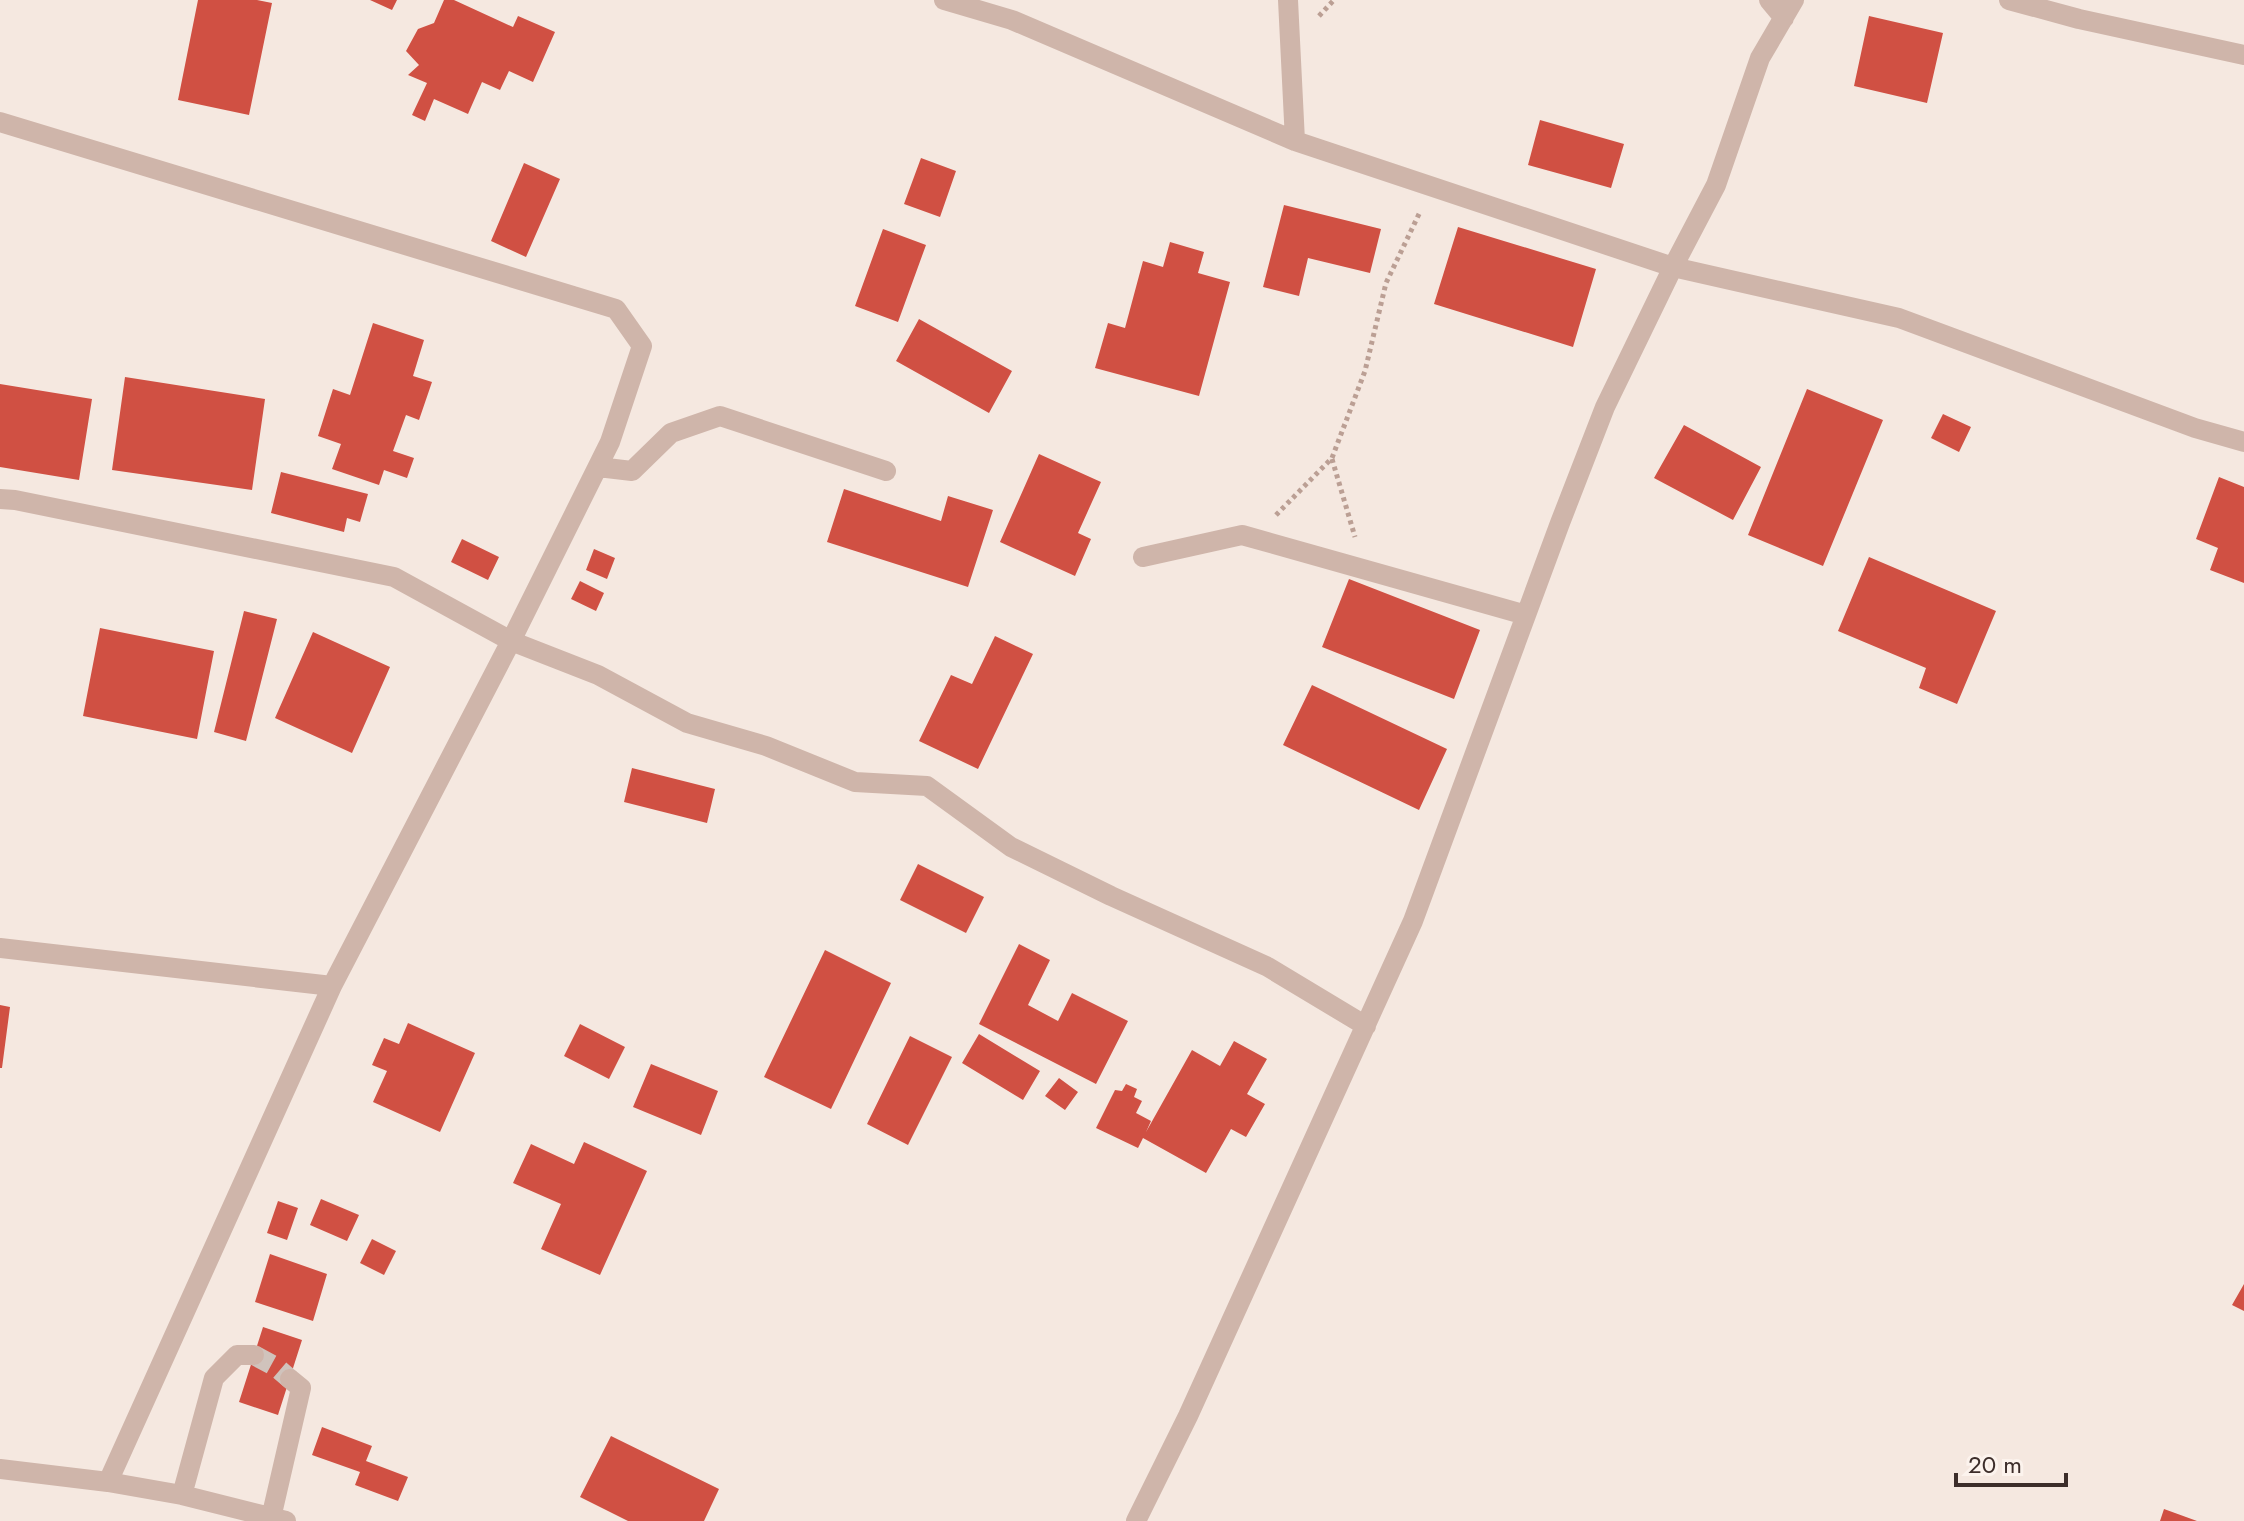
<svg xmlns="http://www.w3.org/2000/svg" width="2244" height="1521" viewBox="0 0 2244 1521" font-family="Jost,sans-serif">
	<rect width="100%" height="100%" fill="#f5e8e0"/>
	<path fill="#d05043" d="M198,0H257L272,3L249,115L178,100Z
		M370,0H397L392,10Z
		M444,0H454L513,27L518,16L555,32L533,82L509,71L500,90L482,82L468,114L434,99L425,121L412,115L427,83L408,75L419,65L406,51L418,29L434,23Z
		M1869,16L1943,33L1927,103L1854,86Z
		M1540,120L1624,144L1611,188L1528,165Z
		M921,158L956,171L940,217L904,204Z
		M524,163L560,179L526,257L491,241Z
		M1284,205L1381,229L1370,273L1308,258L1299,296L1263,287Z
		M1458,227L1596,269L1573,347L1434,304Z
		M883,229L926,245L898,322L855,306Z
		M1170,242L1204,252L1198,273L1230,282L1199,396L1095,368L1108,323L1125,328L1143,261L1163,267Z
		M919,319L1012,371L989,413L896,361Z
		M373,323L424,340L413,376L432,382L419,420L406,415L393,451L414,458L407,478L384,470L379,485L332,469L341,444L318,436L333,389L350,395Z
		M125,377L265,399L252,490L112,470Z
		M0,384L92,399L79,480L0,467Z
		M1807,389L1883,420L1823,566L1748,535Z
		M1943,414L1971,427L1959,452L1931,438Z
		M1684,425L1761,467L1733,520L1654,478Z
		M1039,454L1101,482L1078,533L1091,539L1075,576L1000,542Z
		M281,472L368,494L360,522L347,518L344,532L271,513Z
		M2219,477L2244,487V583L2210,570L2218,548L2196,539Z
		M844,489L941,521L948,496L993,510L968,587L827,542Z
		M462,539L499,557L488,580L451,562Z
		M594,549L615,558L607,579L586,570Z
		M1869,557L1996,611L1957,704L1919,688L1926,668L1838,631Z
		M1349,579L1480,630L1454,699L1322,647Z
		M580,581L604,593L596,611L571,599Z
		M244,611L277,619L246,741L214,732Z
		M100,628L214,651L197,739L83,716Z
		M313,632L390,667L352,753L275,718Z
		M995,636L1033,654L978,769L919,741L951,675L972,684Z
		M1312,685L1447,749L1419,810L1283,745Z
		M632,768L715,789L707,823L624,802Z
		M918,864L984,897L966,933L900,900Z
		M1019,944L1050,960L1028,1005L1058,1021L1072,993L1128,1021L1096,1084L979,1024Z
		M825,950L891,983L831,1109L764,1077Z
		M0,1005L10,1007L2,1068H0Z
		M408,1023L475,1053L440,1132L373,1102L387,1071L372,1065L384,1038L399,1044Z
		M580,1024L625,1047L609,1079L564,1056Z
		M979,1034L1040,1071L1023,1100L962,1063Z
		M910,1036L952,1057L908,1145L867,1124Z
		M1234,1041L1267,1059L1247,1094L1265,1104L1246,1137L1231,1129L1206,1173L1143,1138L1138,1148L1096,1128L1115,1090L1122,1091L1126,1084L1137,1089L1134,1097L1142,1101L1136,1113L1151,1121L1146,1132L1192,1050L1220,1066Z
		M651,1064L718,1091L701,1135L633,1107Z
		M1059,1078L1078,1092L1065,1110L1045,1096Z
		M584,1142L647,1171L600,1275L541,1249L561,1204L513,1183L531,1144L574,1164Z
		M321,1199L359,1215L347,1241L310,1225Z
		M278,1201L298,1208L287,1240L267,1233Z
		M372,1239L396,1251L384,1275L360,1263Z
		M270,1254L327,1274L313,1321L255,1302Z
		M2244,1284V1311L2232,1305Z
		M263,1327L302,1340L278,1415L239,1402Z
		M322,1427L372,1446L366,1461L408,1477L398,1501L355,1485L360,1472L312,1455Z
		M611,1436L719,1489L704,1521H628L580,1497Z
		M2164,1509L2197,1521H2160Z"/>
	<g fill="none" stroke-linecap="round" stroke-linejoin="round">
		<path stroke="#d0c3bc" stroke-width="20" stroke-dasharray="20 10" stroke-linecap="butt" d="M254,1355L276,1367L290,1379"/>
		<path stroke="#bb9f94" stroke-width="5" stroke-dasharray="4 4" stroke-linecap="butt" d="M1319,16L1334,0
			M1332,459L1355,537
			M1276,515L1332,458L1365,371L1386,283L1420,212"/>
		<path stroke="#cfb5aa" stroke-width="20" d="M944,0L1012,20L1295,141L1673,267L1899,318L2195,428L2244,442
			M1288,0L1295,141
			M1769,0L1784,18
			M2009,0L2079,19L2244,55
			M0,122L616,309L642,346L610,442L511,641L332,986L108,1482
			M598,467L632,471L671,433L720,416L886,471
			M0,499L15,500L394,577L511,641L598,675L687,723L766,746L855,782L927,786L1011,847L1111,896L1268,967L1366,1026
			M1143,557L1242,535L1526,615
			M0,948L332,986
			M0,1469L108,1482L182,1495L286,1521
			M182,1495L214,1378L237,1355H254
			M271,1518L301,1388L290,1379
			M1136,1521L1188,1416L1413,921L1560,523L1605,407L1673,267L1716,185L1760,58L1794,0"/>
	</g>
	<path d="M1956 1473v12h110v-12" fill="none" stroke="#3c2d2a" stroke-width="4"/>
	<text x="1968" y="1473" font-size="24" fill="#3c2d2a" stroke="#fcf3ed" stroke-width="6" paint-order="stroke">20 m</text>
</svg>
